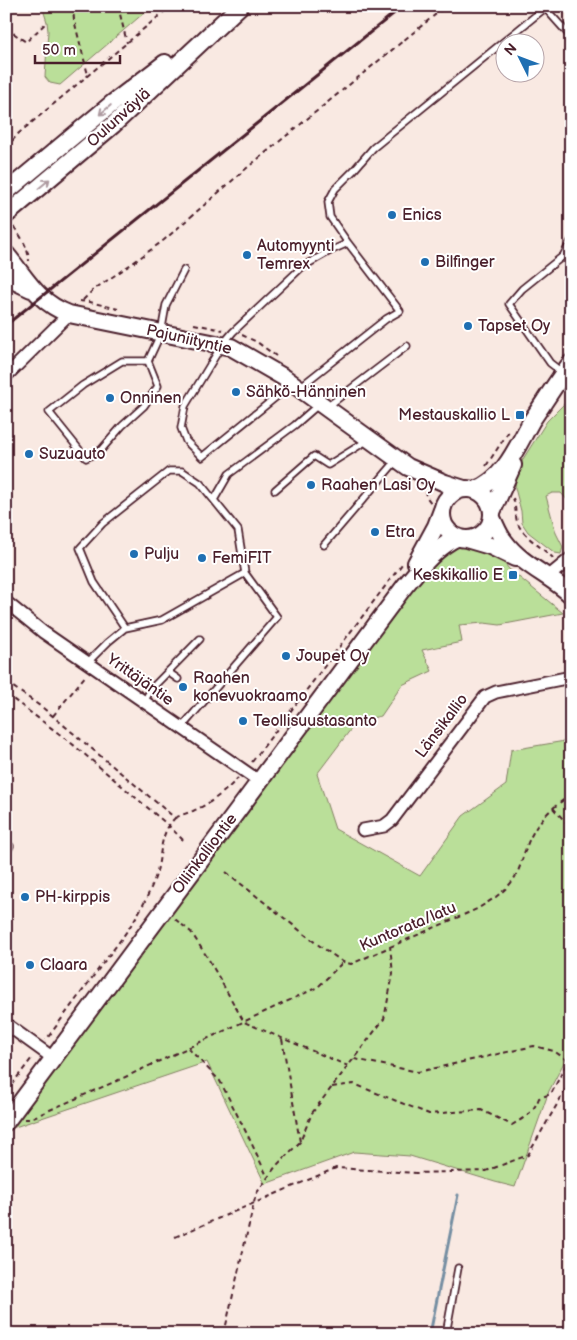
<svg xmlns="http://www.w3.org/2000/svg" width="577" height="1340" viewBox="0 0 577 1340" font-family="'Balsamiq Sans',sans-serif">
	<rect width="100%" height="100%" fill="#f9e9e2"/>
	<filter id="ink" filterUnits="userSpaceOnUse"><feTurbulence type="fractalNoise" baseFrequency=".02" numOctaves="2"/><feDisplacementMap in="SourceGraphic" scale="10" xChannelSelector="R" yChannelSelector="G"/><feConvolveMatrix kernelMatrix="1 2 1 2 8 2 1 2 1" color-interpolation-filters="sRGB"/></filter>
	<g filter="url(#ink)">
		<path fill="#badf99" stroke="#827f62" d="M42,6H152L60,85L50,83L45,77L48,31L47,22Z
			M571,397V506L570,503L561,493H552L546,496L556,533L563,547L561,554L555,553L528,532L522,523L521,511L515,488L516,475L523,459L547,421Z
			M461,544L499,557L509,569L563,613L500,625L484,623L459,625L462,642L422,650L432,671L402,685L381,716L357,721L317,774L335,829L420,876L463,816L506,785L511,750L571,740V1049L549,1091L515,1187L495,1182L410,1156L354,1152L265,1184L207,1062L9,1129L159,931L419,578L443,551Z"/>
		<g fill="none" stroke-linecap="round" stroke-linejoin="round">
			<path stroke="#748ea2" stroke-width="3" d="M430,1334L458,1195"/>
			<defs>
				<path id="lane" d="M348,243L330,217L328,202L335,189L354,170L373,148L545,8L571,37
					M148,361L158,386L144,406L122,426L101,450L86,458L49,412L83,385L122,361H148L161,333L166,305L184,270
					M563,373L550,363L509,304L522,289L563,256L571,241
					M292,384L202,457L186,441L181,428L185,406L222,345L233,332L302,267L330,251L348,243L400,311L386,319L300,387
					M327,407L407,346
					M6,436L7,437L6,438
					M275,490L314,456L328,465L368,440
					M214,500L229,474L295,425L318,405
					M324,545L396,461
					M125,628L162,620L245,573L277,617L181,728
					M87,663L108,642L125,628L94,582L80,548L103,523L169,471H182L200,483L238,530L245,573
					M168,672L178,679
					M144,702L151,689L200,639
					M6,854L10,846
					M446,1334L458,1268"/>
				<path id="street" d="M6,376L69,314
					M548,577L571,558
					M6,602L43,632L259,781
					M363,830L384,826L392,820L485,697L496,692L571,677
					M6,1024L53,1058"/>
				<path id="secondary" d="M6,192L114,102L165,63
					M6,215L113,125L240,6
					M6,254C27,279 37,302 69,314L231,347L285,378L408,467L445,483L464,489
					M6,277L31,289
					M442 514a25 25 0 1 1 50 0a25 25 0 1 1-50 0Z
					M475,490C505,479 517,446 532,420C545,401 557,381 571,363
					M492,512L513,465
					M492,518C496,526 499,535 505,542C522,565 551,576 571,595
					M466,539L490,546L515,558
					M416,563L436,526L442,510
					M6,1122L404,587C420,568 435,548 458,537"/>
			</defs>
			<use href="#lane" stroke="#4a1f2b" stroke-width="9"/>
			<use href="#street" stroke="#4a1f2b" stroke-width="15"/>
			<use href="#secondary" stroke="#4a1f2b" stroke-width="20"/>
			<path stroke="#4a1f2b" stroke-width="2" stroke-dasharray="5 4" stroke-linecap="butt" d="M73,6L74,20L88,75
				M118,6L127,43
				M6,28L26,42L47,22
				M6,148L19,133L171,6
				M14,227C22,238 28,247 29,261
				M83,300L93,290L133,263L164,240L248,167L446,6
				M79,301L90,302L118,309
				M194,324L223,330
				M242,335L257,342L276,356
				M486,466L509,431
				M428,491L425,495L431,503
				M513,498C516,506 515,514 517,522C523,537 542,547 553,558
				M6,682L43,708L175,818C160,833 162,851 157,871C154,882 149,893 144,903C133,924 118,944 103,963C84,989 65,1014 46,1040
				M6,694L70,742L168,825L183,840
				M53,716L86,675
				M252,762L402,564
				M553,808L571,828
				M175,818C181,815 187,813 193,811C211,803 225,792 238,778
				M226,872L317,944L343,962L351,964L477,909C490,901 504,893 513,880C520,871 522,858 526,848C535,823 549,809 571,795
				M175,919L191,932L209,960L244,1022L348,1066
				M282,1039L300,1142
				M188,1048L220,1081L248,1136L268,1178
				M332,1087L354,1084L429,1114L481,1110L512,1125C524,1118 534,1112 539,1098L551,1094L568,1061L554,1051L534,1046L418,1072L354,1059
				M6,1092L32,1058
				M24,1119H29L121,1079L318,987L343,962
				M175,1237L336,1168L416,1173L486,1171L528,1155L571,1080
				M224,1334L256,1194L276,1166L300,1142L312,1113L384,1019L393,974L390,946"/>
			<use href="#lane" stroke="#fff" stroke-width="5.5"/>
			<use href="#street" stroke="#fff" stroke-width="11"/>
			<use href="#secondary" stroke="#fff" stroke-width="16"/>
			<path stroke="#4a1f2b" stroke-width="3" d="M6,325L403,6"/>
		</g>
		<defs><path id="oneway-shaft" d="M-6 0H5M1.5-3L5.5 0L1.5 3" fill="none" stroke-width="1.6" stroke-linecap="round" stroke-linejoin="round" transform="scale(1.25)"/></defs>
		<g stroke="#ae9aa0">
			<use href="#oneway-shaft" transform="translate(105 110) rotate(140)"/>
			<use href="#oneway-shaft" transform="translate(44 184) rotate(-40)"/>
		</g>
	</g>
	<g fill="#1f6fb2" stroke="#fff" stroke-width="2">
		<circle cx="392" cy="215" r="5"/>
		<circle cx="247" cy="255" r="5"/>
		<circle cx="425" cy="262" r="5"/>
		<circle cx="468" cy="326" r="5"/>
		<circle cx="236" cy="392" r="5"/>
		<circle cx="110" cy="398" r="5"/>
		<rect x="515" y="410" width="10" height="10" rx="2.5"/>
		<circle cx="29" cy="454" r="5"/>
		<circle cx="311" cy="485" r="5"/>
		<circle cx="375" cy="532" r="5"/>
		<circle cx="134" cy="554" r="5"/>
		<circle cx="202" cy="558" r="5"/>
		<rect x="508" y="570" width="10" height="10" rx="2.5"/>
		<circle cx="286" cy="656" r="5"/>
		<circle cx="183" cy="687" r="5"/>
		<circle cx="243" cy="721" r="5"/>
		<circle cx="25" cy="897" r="5"/>
		<circle cx="30" cy="965" r="5"/>
	</g>
	<g text-anchor="middle" dominant-baseline="central" stroke-width="4" stroke-linejoin="round" paint-order="stroke">
		<g font-size="16" fill="#4a1f2b" stroke="#fff">
			<text transform="translate(119 118) rotate(-42)">Oulunväylä</text>
			<text transform="translate(189 340) rotate(13)">Pajuniityntie</text>
			<text transform="translate(140 680) rotate(35)">Yrittäjäntie</text>
			<text transform="translate(442 726) rotate(-53)">Länsikallio</text>
			<text transform="translate(205 854) rotate(-53)">Ollinkalliontie</text>
			<text transform="translate(408 927) rotate(-23)">Kuntorata/latu</text>
		</g>
		<g font-size="16" fill="#4a1f2b" stroke="#fff" text-anchor="start">
			<text x="402" y="215">Enics</text>
			<text x="257" y="246">Automyynti<tspan x="257" dy="18">Temrex</tspan></text>
			<text x="435" y="262">Bilfinger</text>
			<text x="478" y="326">Tapset Oy</text>
			<text x="246" y="392">Sähkö-Hänninen</text>
			<text x="120" y="398">Onninen</text>
			<text x="510" y="415" text-anchor="end">Mestauskallio L</text>
			<text x="39" y="454">Suzuauto</text>
			<text x="321" y="485">Raahen Lasi Oy</text>
			<text x="385" y="532">Etra</text>
			<text x="144" y="554">Pulju</text>
			<text x="212" y="558">FemiFIT</text>
			<text x="503" y="575" text-anchor="end">Keskikallio E</text>
			<text x="296" y="656">Joupet Oy</text>
			<text x="193" y="678">Raahen<tspan x="193" dy="18">konevuokraamo</tspan></text>
			<text x="253" y="721">Teollisuustasanto</text>
			<text x="35" y="897">PH-kirppis</text>
			<text x="40" y="965">Claara</text>
		</g>
	</g>
	<rect width="577" height="1340" fill="none" stroke="#fff" stroke-width="25"/>
	<rect x="12" y="12" width="552" height="1315" fill="none" stroke="#4a1f2b" stroke-width="2" filter="url(#ink)"/>
	<g transform="translate(520 58) rotate(312)"><circle r="24" fill="#ffffff" stroke="#b7a5aa"/>
	<path d="M0-4L9 19L0 12L-9 19Z" fill="#1f6fb2"/>
	<text y="-8" font-size="14" font-weight="bold" text-anchor="middle" fill="#4a1f2b">N</text>
	</g>
	<path d="M35 55v8h85v-8" fill="none" stroke="#4a1f2b" stroke-width="2.5"/>
	<text x="42" y="55" font-size="15" fill="#4a1f2b" stroke="#ffffff" stroke-width="4" paint-order="stroke">50 m</text>
</svg>
